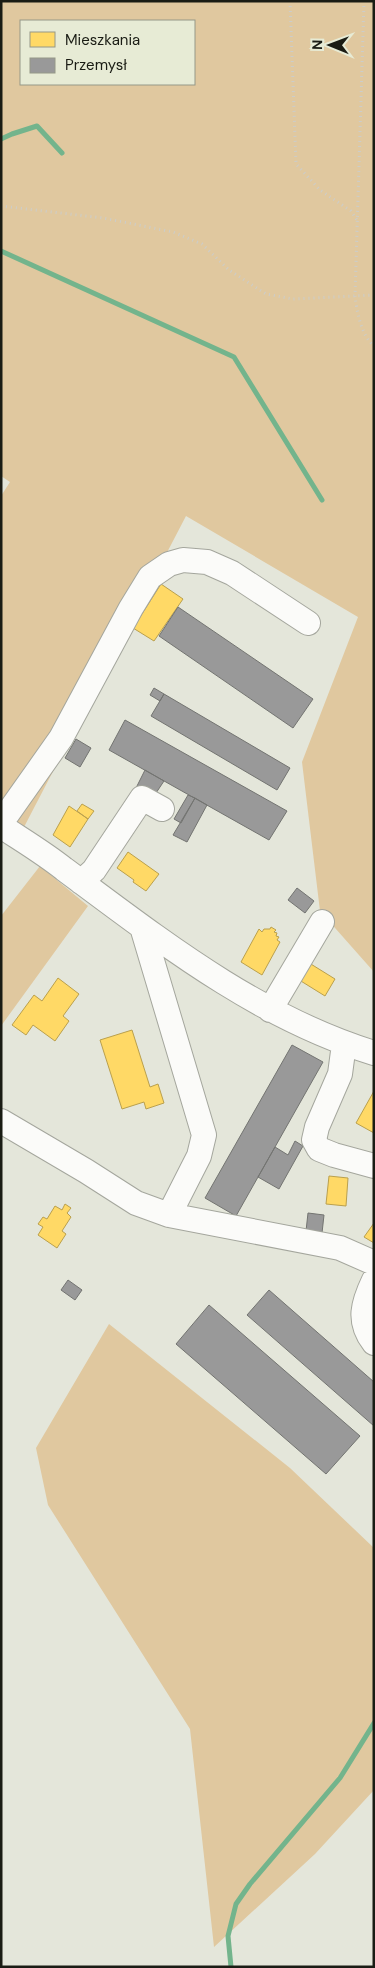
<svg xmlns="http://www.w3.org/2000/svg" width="375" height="1968" viewBox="0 0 375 1968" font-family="'DM Sans',sans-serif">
	<rect width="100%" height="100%" fill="#e4e6da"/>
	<path fill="#e0c89f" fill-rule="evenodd" d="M1,1H374V972L320,911L302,762L358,617L186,516L23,829L1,813V496L10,482L1,476ZM21,21H194V84H21Z
		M40,866L88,906L1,1026V916Z
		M109,1324L290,1468L374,1548V1790L315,1854L214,1947L190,1729L48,1505L36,1448Z"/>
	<path fill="#ffd966" stroke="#baa04d" d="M161,584L183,599L154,641L133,628Z
		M82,804L94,811L88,819L77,811Z
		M69,806L88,819L70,847L53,835Z
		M128,852L159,874L146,891L133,882L134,880L117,868Z
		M271,927L276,930L274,932L277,933L276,936L279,937L277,940L280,942L262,975L241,962L259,929L262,932L264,929H270Z
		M306,961L335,979L325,996L296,978Z
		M58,978L79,994L63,1016L69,1021L55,1041L33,1025L26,1035L12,1025L34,995L42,1001Z
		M132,1030L150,1087L158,1084L164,1103L146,1109L144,1102L122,1109L100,1040Z
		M374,1091V1133L356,1123Z
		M329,1176L348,1178L346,1206L326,1204Z
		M65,1204L71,1208L67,1213L71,1217L62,1231L66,1234L57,1248L38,1235L43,1227L38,1224L43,1217L47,1219L55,1206L62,1210Z
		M374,1223V1243L364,1237Z"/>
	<path fill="#999" stroke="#737471" d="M178,607L313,699L293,728L159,636Z
		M154,688L164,694L160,701L150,695Z
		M164,694L290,768L277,790L151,716Z
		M125,720L287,811L269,840L109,750Z
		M76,739L91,748L80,767L65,758Z
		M145,770L164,781L150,802L134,792Z
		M188,795L195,798L181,823L174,819Z
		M195,798L207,805L187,842L173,835Z
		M297,888L314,901L305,913L288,900Z
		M292,1045L323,1062L236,1216L205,1198Z
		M295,1141L303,1146L279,1189L258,1177L275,1147L288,1155Z
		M308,1213L324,1215L322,1233L306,1231Z
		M68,1280L82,1290L75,1300L61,1290Z
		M269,1290L374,1382V1426L247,1315Z
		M209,1305L360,1436L326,1474L176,1344Z"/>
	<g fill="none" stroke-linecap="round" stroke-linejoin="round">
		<path stroke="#73b48c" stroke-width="5" d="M1,139L12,134L37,126L62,153
			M1,251L234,357L322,500
			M231,1967L228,1936L236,1904L250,1884L340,1778L374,1723"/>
		<defs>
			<path id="minor" d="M1,823L61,738L131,608L150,577L169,564L183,560L207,562L232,573L308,623
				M1,826C22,840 44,853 64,869C161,941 257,1017 374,1053
				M81,882L94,870L142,798L162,809
				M142,927L204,1135L199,1156L169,1215
				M270,1010L322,922
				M344,1044L340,1074L317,1127L314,1140L319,1149L334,1155L374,1166
				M1,1121L86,1171L136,1203L169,1215L340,1248L374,1263
				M374,1280C363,1303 357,1321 374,1343"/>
		</defs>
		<use href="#minor" stroke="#a4a69d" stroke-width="26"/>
		<path stroke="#cccdca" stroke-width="3" stroke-dasharray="1 4" stroke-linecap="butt" d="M290,1L296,164L320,190L351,211L357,220
			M364,1L355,296C357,312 361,335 374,346
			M1,206L103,218L173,232L202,244L229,270L266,294L293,299L374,295"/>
		<use href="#minor" stroke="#fbfbf9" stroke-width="24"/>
	</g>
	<rect width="375" height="1968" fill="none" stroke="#1a1c14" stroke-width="5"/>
	<rect x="20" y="20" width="175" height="65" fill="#e7ebd5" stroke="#959888"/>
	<rect x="30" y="32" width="25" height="15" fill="#ffd966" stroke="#959888"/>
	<text x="65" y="45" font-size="15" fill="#1a1c14">Mieszkania</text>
	<rect x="30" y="58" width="25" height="15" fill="#999999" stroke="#959888"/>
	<text x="65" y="70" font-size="15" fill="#1a1c14">Przemysł</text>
	<g transform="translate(330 45) rotate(271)" stroke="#e7ebd5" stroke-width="4" paint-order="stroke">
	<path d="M0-4L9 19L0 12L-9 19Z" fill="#1a1c14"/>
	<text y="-8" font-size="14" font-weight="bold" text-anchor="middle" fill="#1a1c14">N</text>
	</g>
</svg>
